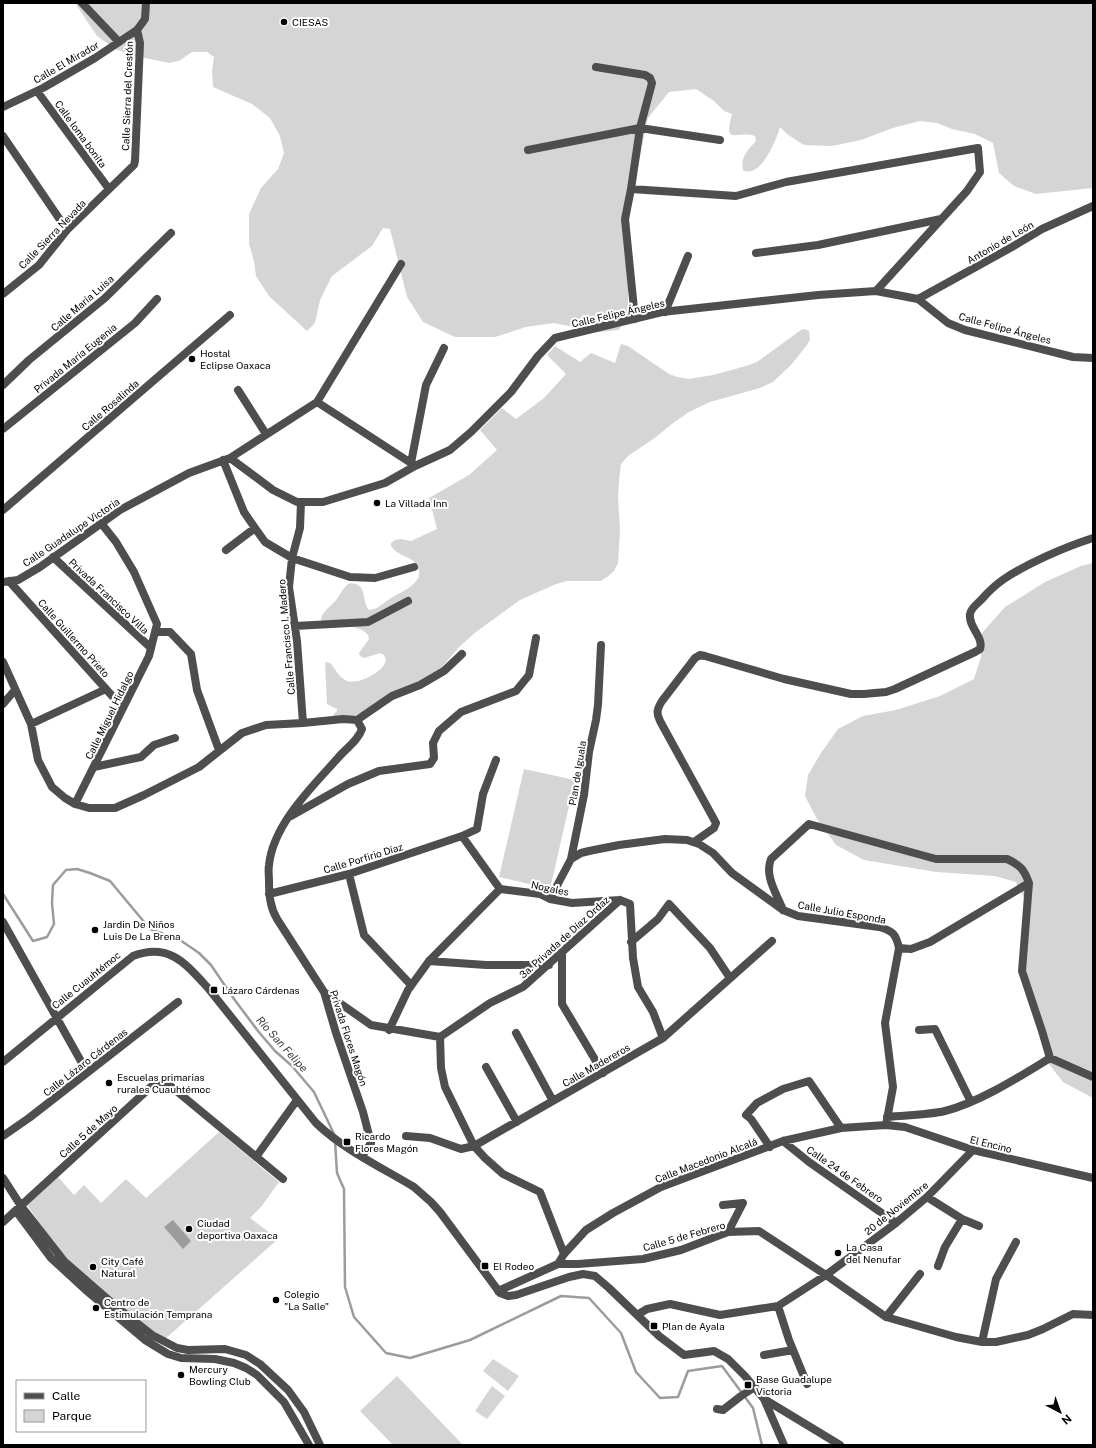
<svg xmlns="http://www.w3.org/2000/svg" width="1096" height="1448" viewBox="0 0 1096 1448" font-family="'Public Sans',sans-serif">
	<rect width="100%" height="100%" fill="#fff"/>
	<path fill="#d5d5d5" d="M75,3H1093V188L1036,194L1014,186L999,173L993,143L975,134L952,129L937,123L920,121L893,128L861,140L832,146L804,145L787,134L780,127C777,139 760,180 743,170C740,157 748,150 756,141L755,136C737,130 723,147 732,114L724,111L714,101L696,89L669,92L648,118L633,190L628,231V311L619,330L600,332L554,323L526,327L495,337H455L423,322L407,297L390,229L383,228L372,246L332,276L320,300L315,323L307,331L269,296L256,276L254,261L249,244V214L261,188L278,169L284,153L280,136L270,118L252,104L213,87L212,71L214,57L207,52H192L179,61L169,63L135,56L115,49L97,36Z
		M805,329L809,331L810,340L807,345L791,365L773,382L760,388L710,402L689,412L673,423L656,437L628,456L621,464L619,481L618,496L620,530L618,563L614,571L607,577L601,581H567L556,584L520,600L476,632L459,647L436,674L419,689L349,718H335L333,715L337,711V709L327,704L325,662L330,663C336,669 338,677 347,681C358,685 384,672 386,660L384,655L380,653L364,658L360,656L359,653L369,639C369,625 333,624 322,623C321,619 321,617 323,614C327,608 332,605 336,600C340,596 342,589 347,585C349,583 353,583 356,584C367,588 362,603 369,610C378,609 381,605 388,600C399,592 429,583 416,564C409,555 397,556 391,546V543L395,540L401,539L411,541L437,529L429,498L469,475L497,450L480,430L502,408L516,419L544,398L566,374L547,355L555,346L580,362L591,353L615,363L621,344L628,346L669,374L677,377L689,379L713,375L746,366L757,362L801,330Z
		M1093,563V1098L1063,1082L1049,1064L1024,985V898L1016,882L995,876L936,872L864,860L836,845L817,819L805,796L808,775L821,753L838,729L863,716L896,710L940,696L974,679L981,657L982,633L1005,607L1045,582L1081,566Z
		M524,769L575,780L550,889L499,877Z
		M219,1132L279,1182L261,1207L250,1218L278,1239L165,1339L155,1332L145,1327L59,1251L27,1205L58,1177L74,1195L84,1185L101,1203L126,1179L146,1198Z
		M493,1359L519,1376L508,1391L483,1371Z
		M397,1376L463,1445H393L360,1411Z
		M492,1386L505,1396L487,1419L475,1411Z"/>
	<path fill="#9c9c9c" d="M173,1220L191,1241L183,1249L164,1227Z"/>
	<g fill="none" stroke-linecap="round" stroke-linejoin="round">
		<path stroke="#9c9c9c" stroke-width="2.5" d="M3,894L33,941L47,937L54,924L52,903L53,885L66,870L77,869L90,873L110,881L150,929L180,940L199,953L211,965L234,999L258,1031L275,1051L292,1066L314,1092L334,1134
			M335,1141L337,1173L344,1189L345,1287L354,1317L386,1353L410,1358L470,1340L561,1296L589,1298L621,1333L636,1372L660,1398L678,1397L688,1371L722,1366L753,1408L762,1445"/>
		<path stroke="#4e4e4e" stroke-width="8" d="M82,3L119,42
			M596,67L645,75L650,78L652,83L640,128L631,189L625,219L635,319
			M37,91L109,189
			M3,107L43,88L95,58L137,30L145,19L146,3
			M3,136L67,230
			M528,150L640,128L720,140
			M631,189L736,196L786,182L978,148L980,172L967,191L876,291
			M756,253L818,245L941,219
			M3,294L39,265L67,230L134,165L135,161L140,43L137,30
			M918,299L1012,247L1042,229L1093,206
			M665,312L688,256
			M3,385L29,360L105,298L171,233
			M238,390L266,434
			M317,402L414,465
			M3,429L135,323L157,299
			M230,458L273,490L297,502H323L385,483L415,466L450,450L471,432L511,392L538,356L555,338L662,312L818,295L876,291L918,299L948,323L965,330L1073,357L1093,358
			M223,460L244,512L255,528L265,542L292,558L350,577L375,578L414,567
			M411,463L426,385L444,348
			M301,502L300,528L292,558L289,587L297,641L303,723
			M3,510L230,315
			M226,550L255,528
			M53,557L151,648
			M9,581L123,708
			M3,582L18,580L40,567L120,510L189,473L230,458L317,402L401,264
			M295,626L368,622L408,601
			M155,632H170L191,654L197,690L219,750
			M3,662L31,724L38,760L52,787L65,798L75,804L89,808H115L144,795L199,767L242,733L266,725L303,723L343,719L357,720L362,729C358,741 345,749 337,759C311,788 273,825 269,865C268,870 269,876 269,881C269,895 270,907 277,919L324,992L336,1033L363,1112L371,1143L362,1156
			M3,704L15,690
			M357,720L392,696L420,685L444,671L462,654
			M31,724L106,689
			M94,767L141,757L154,745L175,738
			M75,804L149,656L157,624L134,572L116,542L101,523
			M291,816L348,784L379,771L430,764L434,758L433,743L439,731L461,712L516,691L529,675L536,638
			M462,836L500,889
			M694,842L714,828L716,823L660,721C656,713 657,709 662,701L695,658L700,655L705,656L784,679L851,694H864L886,692L895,689L975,652L980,649C984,637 968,627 970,614C971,608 977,604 981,600C988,592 995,585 1004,579C1028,563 1065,547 1093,538
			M571,859L581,853L589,851L619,845L665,839L687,840L699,844L713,853L732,873L783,910L798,916L879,927C893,931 896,934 899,948L885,1023L893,1087L886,1125
			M349,874L364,935L411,985
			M500,889L540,894L550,899L572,903L620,900L630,904L633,958L638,987L653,1012L663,1038
			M269,894L349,874L462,836L477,829L483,794L496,760
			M550,899L571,859L584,795L589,752L596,720L598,705L601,645
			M783,910C777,894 764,876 771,859L809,824L936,859H1007C1020,865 1024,869 1029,883L1022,971L1042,1031L1050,1058
			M3,922L87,1072
			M631,942L658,919L669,904L710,948L730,978
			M899,948L911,949L930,942L1029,883
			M562,951V1004L603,1073
			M429,961L486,965H549
			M324,992L371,1025L440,1037
			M389,1030L408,990L429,961L500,889
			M919,1030L935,1029L971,1102
			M516,1033L553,1101
			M440,1037L441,1068L445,1087L474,1146L485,1158L503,1174L540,1192L564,1254
			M440,1037L490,1003L523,987L620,900
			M1050,1058L1093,1077
			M3,1062L133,956C169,942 186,964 208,988L316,1123C344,1150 381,1167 414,1187L431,1202L440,1212L500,1293L508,1296L516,1295L569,1277L583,1274L595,1276L609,1288L659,1336L684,1355L714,1351L728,1359L745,1376L764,1399L784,1445
			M486,1067L517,1122
			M887,1117C906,1115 928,1115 945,1111C980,1102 1019,1077 1050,1058
			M3,1136L29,1118L178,1002
			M406,1136L430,1138L461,1149L474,1146L663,1038L772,941
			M783,1141L809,1162L896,1223
			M770,1147L751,1119L746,1115L757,1103L783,1089L809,1081L841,1128
			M256,1157L297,1100
			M3,1178L21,1206L64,1261L119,1309L152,1335L177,1348L188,1350L225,1349L246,1355L260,1364L288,1390L304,1412L320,1445
			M927,1197L962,1219L979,1226
			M723,1205L743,1203L728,1232
			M16,1211L51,1258L88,1292L145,1340L168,1354L181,1358L215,1359L234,1363L246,1368L257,1375L284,1402L309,1445
			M3,1222L153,1085L160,1081L168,1084L283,1179
			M558,1264L564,1254L586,1230L613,1213L661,1187L783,1141L841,1128L886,1125L905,1127L973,1150L1093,1178
			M938,1266L945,1247L962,1219
			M498,1291L558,1264H578L643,1259L681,1250L728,1232L759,1231L826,1275L886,1317L956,1337L982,1342H996L1028,1335L1043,1329L1073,1314L1093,1315
			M778,1306L789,1340L807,1384
			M637,1315L647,1309L670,1304L720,1315L778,1306L826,1275L896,1223L927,1197L973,1150
			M886,1317L920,1274
			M982,1342L996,1279L1016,1242
			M764,1355L793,1350
			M764,1399L840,1445
			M717,1409L723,1410L741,1396L755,1387"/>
	</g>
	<g fill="#000" stroke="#fff" stroke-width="1.5">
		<circle cx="284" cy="22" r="4"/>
		<circle cx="192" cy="359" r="4"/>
		<circle cx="377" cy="503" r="4"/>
		<circle cx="95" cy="930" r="4"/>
		<rect x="210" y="986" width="8" height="8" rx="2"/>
		<circle cx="109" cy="1083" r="4"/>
		<rect x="343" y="1138" width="8" height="8" rx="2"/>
		<circle cx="189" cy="1229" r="4"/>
		<circle cx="838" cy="1253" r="4"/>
		<rect x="481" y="1262" width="8" height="8" rx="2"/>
		<circle cx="93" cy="1267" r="4"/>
		<circle cx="276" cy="1300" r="4"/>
		<circle cx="96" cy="1308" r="4"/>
		<rect x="650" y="1322" width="8" height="8" rx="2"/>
		<circle cx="181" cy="1375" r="4"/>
		<rect x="744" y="1381" width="8" height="8" rx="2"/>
	</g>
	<g text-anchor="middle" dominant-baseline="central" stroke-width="4" stroke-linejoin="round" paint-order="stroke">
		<g font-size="10" fill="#000" stroke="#fff" text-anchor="start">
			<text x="292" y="22">CIESAS</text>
			<text x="200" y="353">Hostal<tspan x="200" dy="12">Eclipse Oaxaca</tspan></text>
			<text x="385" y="503">La Villada Inn</text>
			<text x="103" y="924">Jardin De Niños<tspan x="103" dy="12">Luis De La Brena</tspan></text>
			<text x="222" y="990">Lázaro Cárdenas</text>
			<text x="117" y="1077">Escuelas primarias<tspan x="117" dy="12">rurales Cuauhtémoc</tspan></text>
			<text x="355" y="1136">Ricardo<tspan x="355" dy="12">Flores Magón</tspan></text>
			<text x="197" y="1223">Ciudad<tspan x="197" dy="12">deportiva Oaxaca</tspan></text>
			<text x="846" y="1247">La Casa<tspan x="846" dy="12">del Nenufar</tspan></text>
			<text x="101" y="1261">City Café<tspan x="101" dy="12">Natural</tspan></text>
			<text x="493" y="1266">El Rodeo</text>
			<text x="284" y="1294">Colegio<tspan x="284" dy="12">"La Salle"</tspan></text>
			<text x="104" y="1302">Centro de<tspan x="104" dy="12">Estimulación Temprana</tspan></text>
			<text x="662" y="1326">Plan de Ayala</text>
			<text x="189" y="1369">Mercury<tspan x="189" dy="12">Bowling Club</tspan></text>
			<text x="756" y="1379">Base Guadalupe<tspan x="756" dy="12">Victoria</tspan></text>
		</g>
		<g font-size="10" fill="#000" stroke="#fff">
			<text transform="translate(66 62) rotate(-30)">Calle El Mirador</text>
			<text transform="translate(127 96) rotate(-88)">Calle Sierra del Crestón</text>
			<text transform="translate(81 134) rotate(54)">Calle loma bonita</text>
			<text transform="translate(52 234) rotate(-46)">Calle Sierra Nevada</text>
			<text transform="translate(1000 242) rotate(-30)">Antonio de León</text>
			<text transform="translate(82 303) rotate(-41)">Calle María Luisa</text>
			<text transform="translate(618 313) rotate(-13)">Calle Felipe Ángeles</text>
			<text transform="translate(1005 328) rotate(15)">Calle Felipe Ángeles</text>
			<text transform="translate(75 358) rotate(-39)">Privada María Eugenia</text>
			<text transform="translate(110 405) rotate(-41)">Calle Rosalinda</text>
			<text transform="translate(71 532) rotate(-34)">Calle Guadalupe Victoria</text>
			<text transform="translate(109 596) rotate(43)">Privada Francisco Villa</text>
			<text transform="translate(286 637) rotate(-95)">Calle Francisco I. Madero</text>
			<text transform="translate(74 638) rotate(48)">Calle Guillermo Prieto</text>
			<text transform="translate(109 715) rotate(-64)">Calle Miguel Hidalgo</text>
			<text transform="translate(577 773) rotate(-81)">Plan de Iguala</text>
			<text transform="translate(363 858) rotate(-17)">Calle Porfirio Díaz</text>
			<text transform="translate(550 888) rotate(12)">Nogales</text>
			<text transform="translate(842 912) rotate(10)">Calle Julio Esponda</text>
			<text transform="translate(564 937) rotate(-42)">3a. Privada de Díaz Ordaz</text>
			<text transform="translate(86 980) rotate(-39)">Calle Cuauhtémoc</text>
			<text transform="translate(349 1038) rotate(72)">Privada Flores Magón</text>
			<text transform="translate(85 1062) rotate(-38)">Calle Lázaro Cárdenas</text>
			<text transform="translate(596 1065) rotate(-30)">Calle Madereros</text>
			<text transform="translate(88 1131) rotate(-42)">Calle 5 de Mayo</text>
			<text transform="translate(991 1144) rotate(14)">El Encino</text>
			<text transform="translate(706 1160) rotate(-21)">Calle Macedonio Alcalá</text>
			<text transform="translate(845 1174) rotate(35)">Calle 24 de Febrero</text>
			<text transform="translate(896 1208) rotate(-39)">20 de Noviembre</text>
			<text transform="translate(684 1236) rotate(-16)">Calle 5 de Febrero</text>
		</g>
		<g font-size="11" font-style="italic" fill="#3d3d3d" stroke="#fff">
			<text transform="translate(282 1044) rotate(48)">Río San Felipe</text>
		</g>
	</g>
	<rect width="1096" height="1448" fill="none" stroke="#000000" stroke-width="8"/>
	<rect x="16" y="1380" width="130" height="52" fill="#ffffff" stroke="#999999"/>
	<rect x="24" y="1393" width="20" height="6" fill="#4e4e4e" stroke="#999999"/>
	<text x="52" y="1400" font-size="12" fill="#000000">Calle</text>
	<rect x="24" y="1410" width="20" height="12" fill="#d5d5d5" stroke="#999999"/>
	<text x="52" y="1420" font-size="12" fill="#000000">Parque</text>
	<g transform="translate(1060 1412) rotate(139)" stroke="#ffffff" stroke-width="3" paint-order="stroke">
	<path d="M0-3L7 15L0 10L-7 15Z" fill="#000000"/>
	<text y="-6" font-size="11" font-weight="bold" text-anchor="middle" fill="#000000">N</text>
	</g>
</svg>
